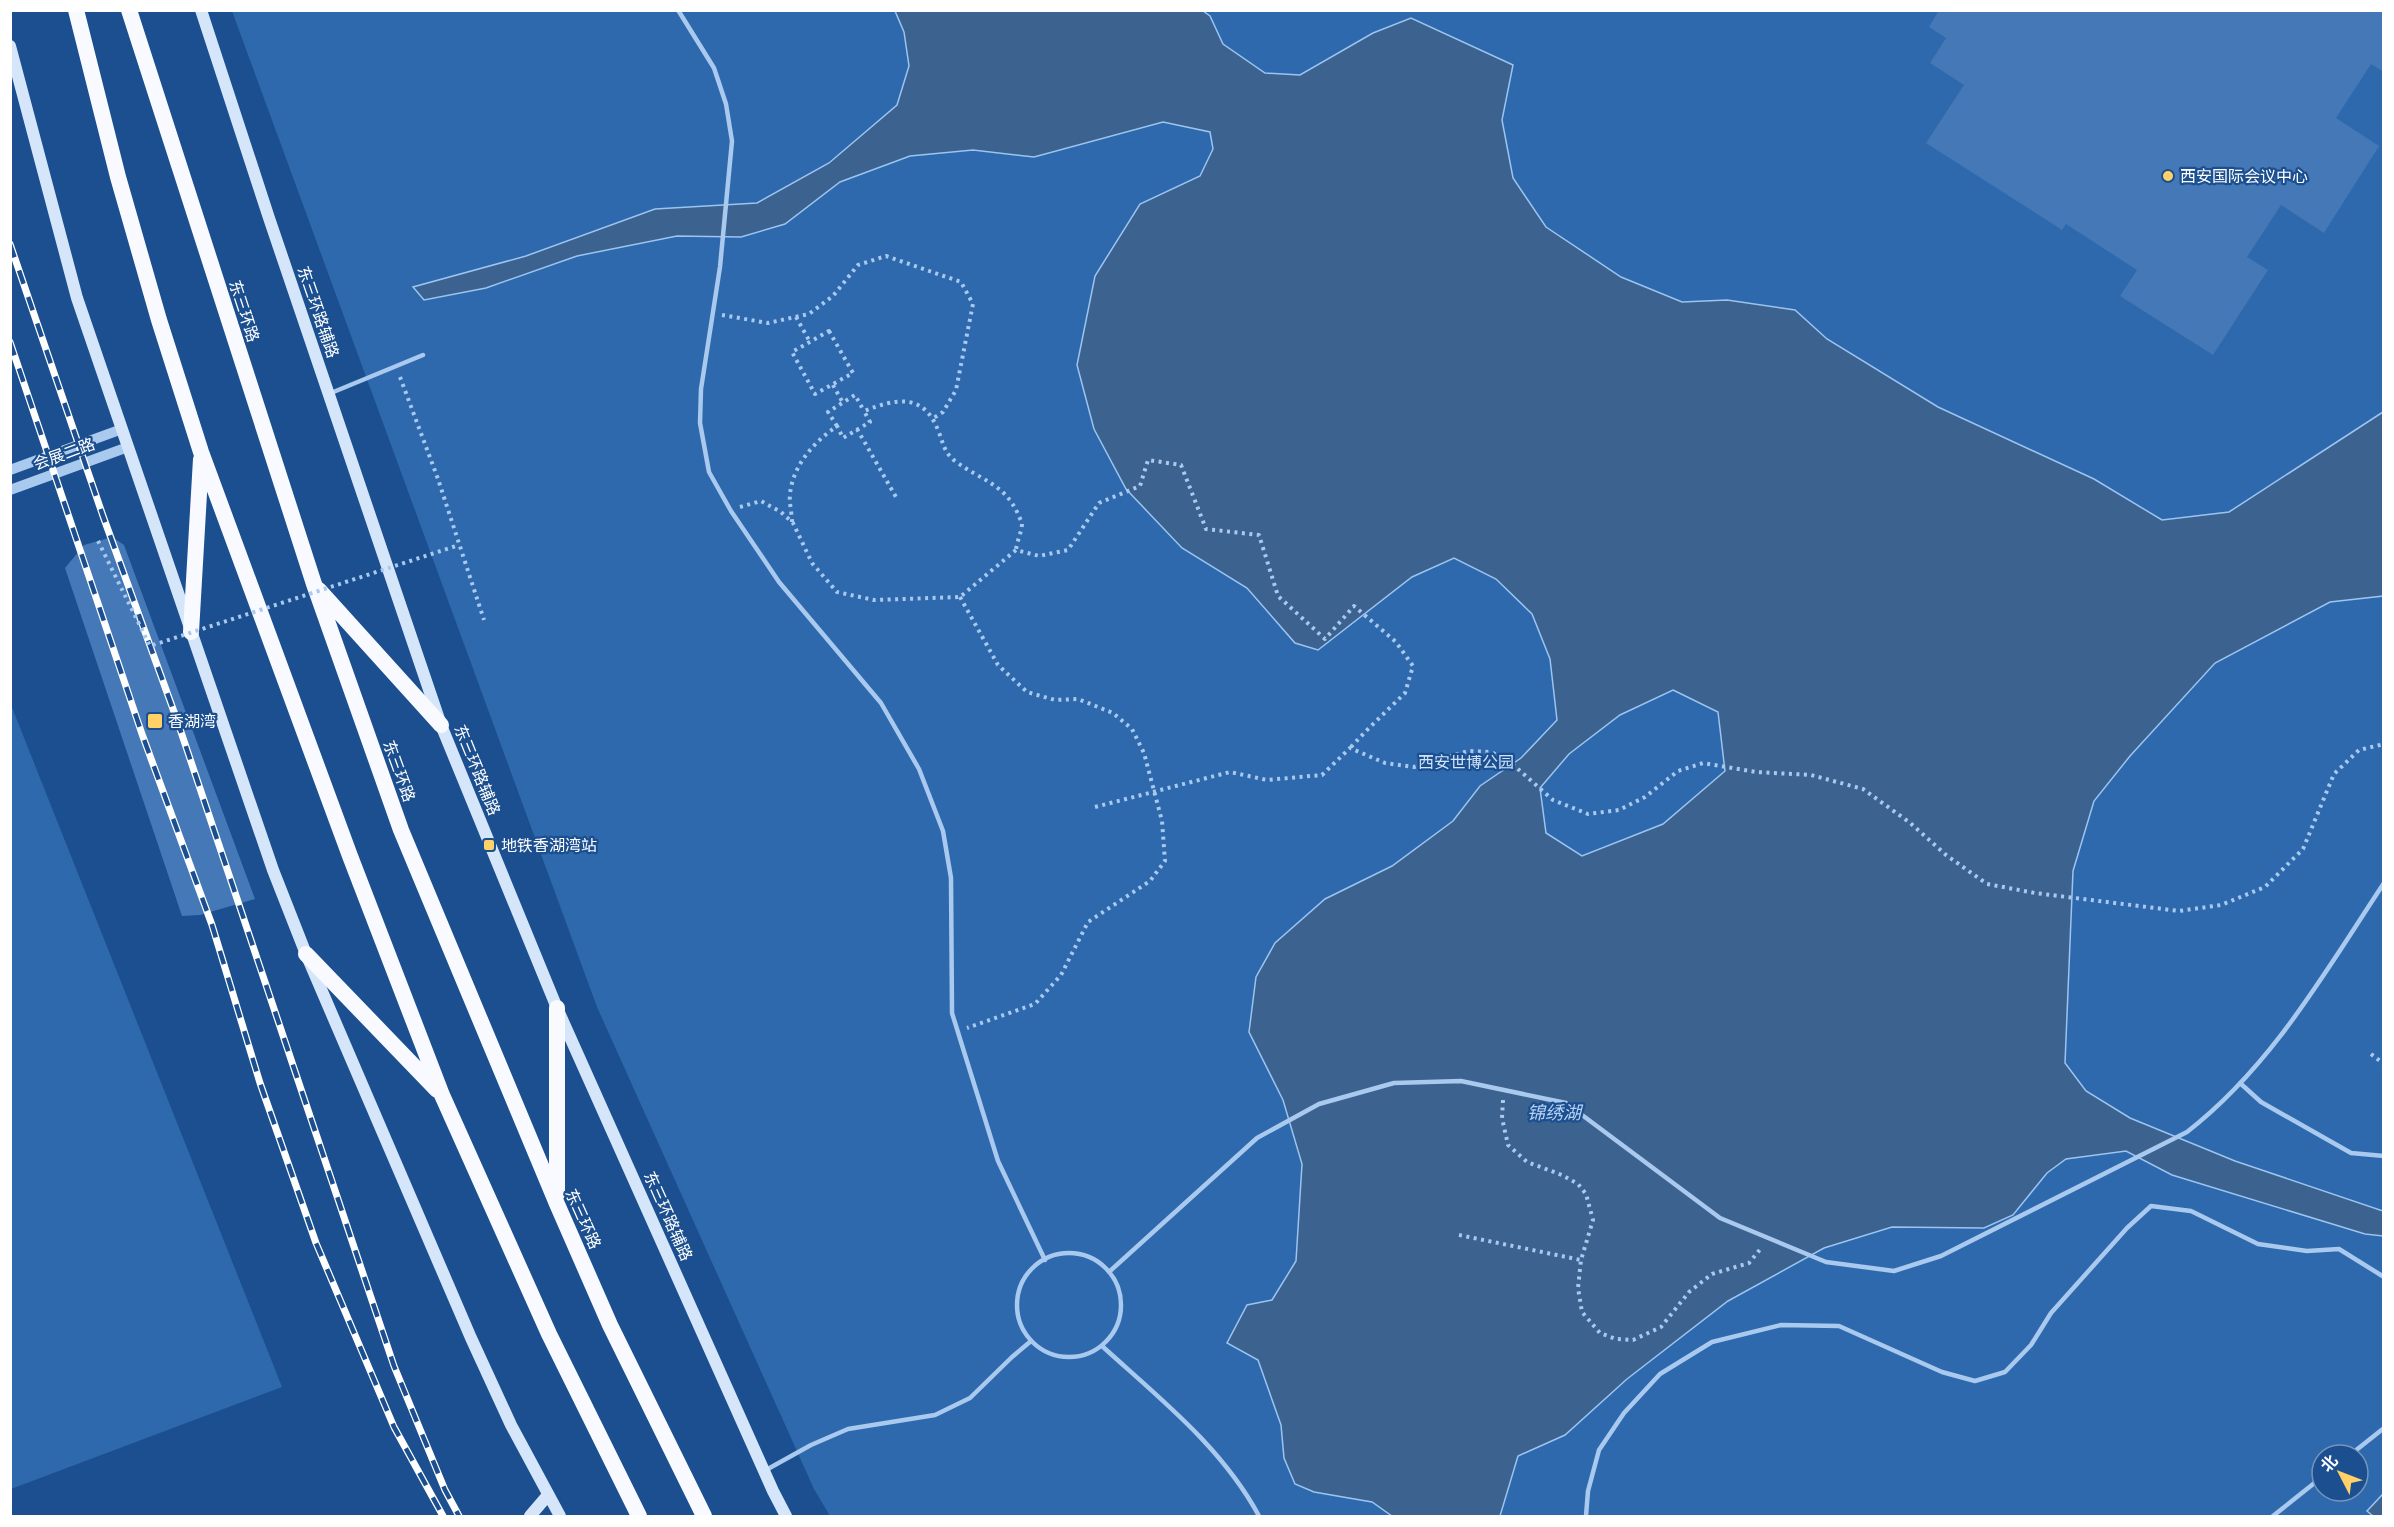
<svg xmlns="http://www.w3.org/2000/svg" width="2394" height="1527" viewBox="0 0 2394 1527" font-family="'Work Sans','Noto Sans SC',sans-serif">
	<rect width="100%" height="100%" fill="#1b4f8f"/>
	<path fill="#2e69ad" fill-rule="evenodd" d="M232,11H2383V1516H830L814,1489L597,1007ZM2322,1455H2358V1491H2322Z
		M11,705L282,1387L11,1489H10Z"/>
	<path fill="#3c6290" stroke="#9cc4f0" stroke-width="1.5" fill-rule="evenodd" d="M895,11H1203L1210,16L1223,44L1265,73L1300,75L1373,33L1411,18L1513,65L1502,120L1513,178L1546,227L1621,277L1682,302L1727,300L1795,310L1827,339L1938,407L2094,479L2162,520L2229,512L2383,412V596L2330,602L2215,663L2130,756L2094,801L2073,871L2065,1063L2086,1091L2130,1118L2235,1161L2383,1211V1236L2365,1234L2172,1175L2126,1151L2066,1159L2047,1173L2013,1215L1984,1228L1892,1227L1824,1248L1728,1301L1627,1379L1565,1435L1518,1456L1500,1516H1392L1372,1502L1314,1492L1295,1484L1284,1458L1281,1425L1258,1360L1227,1343L1247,1305L1272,1300L1296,1261L1302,1164L1283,1100L1249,1032L1256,977L1275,943L1325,899L1392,866L1453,821L1480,786L1521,758L1557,720L1550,659L1532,614L1496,579L1454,558L1412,577L1318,650L1295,643L1247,588L1182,548L1126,489L1094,429L1077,365L1095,276L1140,204L1200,176L1213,149L1210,132L1163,122L1034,157L973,150L910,156L840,182L785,224L741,237L677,236L577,256L486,288L424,300L413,287L526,256L655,209L757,203L829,163L897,105L909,66L904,32ZM1673,690L1718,712L1725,771L1663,824L1582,856L1546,833L1540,788L1569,754L1620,715Z
		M2383,1494V1516H2373L2367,1511Z"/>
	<path fill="#4478b7" d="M1939,10H2384V72L2371,64L2336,118L2379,146L2324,233L2281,205L2247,257L2268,270L2213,355L2120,296L2137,270L2066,224L2062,230L1926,143L1964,85L1930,63L1946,38L1929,27Z
		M112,537L124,545L255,899L200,915L182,916L65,568L84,545Z"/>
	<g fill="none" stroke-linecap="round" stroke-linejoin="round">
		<path stroke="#a9c9ee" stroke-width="4" stroke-dasharray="3 4.5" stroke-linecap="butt" d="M722,315L768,323L809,314L833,296L858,265L886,256L961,282L973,304L956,390L943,412L932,419
			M796,317L810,342
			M829,331L853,373L815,394L792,352Z
			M400,377L438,479L484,620
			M833,385L843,403
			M837,426L828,412L855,395L864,411
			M857,429L896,497
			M740,507L761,501L781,512L793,523L812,563L837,592L874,600L960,597L1016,550L1039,556L1068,550L1099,503L1140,486L1148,460L1181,465L1206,529L1259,535L1278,596L1325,639L1354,606L1396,642L1413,666L1405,693L1366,731L1350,748
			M792,522C792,513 789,503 790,494C793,465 814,442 837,426L843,438L870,422L864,411C895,399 923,392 938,430C943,442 944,453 955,461C980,480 1004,483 1018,514C1019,517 1021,520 1022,523C1022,531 1017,541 1016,550
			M960,597L998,665L1027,692L1055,700L1078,699L1113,713L1132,729L1144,753L1162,821L1165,861L1150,881L1088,922L1061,975L1035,1004L967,1028
			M1095,807L1230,772L1267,780L1322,775L1350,748L1385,763L1414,767L1468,751L1491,752L1510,762L1553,800L1588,814L1619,810L1645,797L1678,771L1703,763L1756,772L1811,775L1863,789L1909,822L1946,855L1987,884L2035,893L2179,911L2221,905L2265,887L2303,849L2334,774L2359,750L2384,744
			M2371,1054L2384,1064
			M1503,1100L1502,1118L1508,1145L1527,1162L1562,1175L1578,1184L1586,1194L1593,1220L1581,1260L1578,1288L1582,1312L1600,1333L1616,1339L1633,1340L1661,1327L1689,1292L1712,1274L1749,1263L1762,1247
			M1459,1235L1581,1260"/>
		<path stroke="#a9c9ee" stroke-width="4.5" d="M678,10L714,68L726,104L732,141L720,267L701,389L700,423L709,472L731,511L779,582L881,703L919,769L943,831L951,878L952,1013L998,1161L1045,1260
			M331,393L423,355
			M2240,1083L2261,1102L2351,1153L2384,1156
			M1017 1305a52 52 0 1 1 104 0a52 52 0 1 1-104 0Z
			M1109,1272L1257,1138L1319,1104L1394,1083L1461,1081L1566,1103L1720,1218L1826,1262L1894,1271L1941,1256L2187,1132C2272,1066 2325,972 2384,883
			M1102,1346C1159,1398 1222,1447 1259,1516
			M2350,1455L2384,1428
			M766,1470L811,1445L848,1429L935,1415L970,1398L1012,1357L1031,1341
			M1586,1516L1588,1491L1599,1450L1624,1413L1660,1374L1712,1342L1781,1325L1839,1326L1942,1372L1975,1381L2005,1372L2031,1345L2051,1313L2127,1228L2151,1206L2191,1211L2258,1244L2307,1251L2339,1249L2384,1277
			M2273,1516L2322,1477"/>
		<path stroke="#a9c9ee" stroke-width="10" d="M10,470L122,429
			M10,490L128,447"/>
		<path stroke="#d6e6fa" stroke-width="12" d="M201,10L269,218L441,725L557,1008L773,1491L786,1516
			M10,46L77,298L273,870L306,954L471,1338L511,1425L560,1516
			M530,1516L548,1495"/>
		<path stroke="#f8faff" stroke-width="16" d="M76,10L118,177L159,320L201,452L350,856L442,1095L549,1334L639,1516
			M129,10L314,584L401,830L557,1204L610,1325L704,1516
			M319,590L441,725
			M191,632L201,459
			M306,954L437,1090
			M557,1194V1008"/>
		<defs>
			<path id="rail" d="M10,244L103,516L177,720L394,1366L445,1490L459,1516
				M10,342L142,734L212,925L260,1083L316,1243L394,1427L443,1516"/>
		</defs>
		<use href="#rail" stroke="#fff" stroke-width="7"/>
		<use href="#rail" stroke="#1b4f8f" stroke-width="4.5" stroke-dasharray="14" stroke-linecap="butt"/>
		<path stroke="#a9c9ee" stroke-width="4" stroke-dasharray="3 4.5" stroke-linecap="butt" d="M98,541L150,646L459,545"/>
	</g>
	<g fill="#ffd166" stroke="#1b4f8f" stroke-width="2">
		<circle cx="2168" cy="176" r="6"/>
		<rect x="147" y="713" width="16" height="16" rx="3"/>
		<rect x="483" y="839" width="12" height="12" rx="3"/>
	</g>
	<g text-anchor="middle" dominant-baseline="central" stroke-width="4.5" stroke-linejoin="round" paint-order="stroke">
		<g font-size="16" fill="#fff" stroke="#1b4f8f" text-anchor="start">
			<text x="2180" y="176">西安国际会议中心</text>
			<text x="168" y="721">香湖湾</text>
			<text x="501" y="845">地铁香湖湾站</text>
		</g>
		<g font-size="16" fill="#fff" stroke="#1b4f8f">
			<text transform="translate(244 311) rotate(72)">东三环路</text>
			<text transform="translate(318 312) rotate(71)">东三环路辅路</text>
			<text transform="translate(64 454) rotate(-20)">会展二路</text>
			<text transform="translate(477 770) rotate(68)">东三环路辅路</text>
			<text transform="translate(399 771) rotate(70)">东三环路</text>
			<text transform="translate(668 1216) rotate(66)">东三环路辅路</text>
			<text transform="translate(583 1219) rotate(66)">东三环路</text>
		</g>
		<g font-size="16" fill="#cfe3fa" stroke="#1b4f8f">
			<text x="1466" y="762">西安世博公园</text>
		</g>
		<g font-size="18" font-style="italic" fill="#b5d3f5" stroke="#1b4f8f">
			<text x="1554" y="1112">锦绣湖</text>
		</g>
	</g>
	<rect width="2394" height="1527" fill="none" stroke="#ffffff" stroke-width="24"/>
	<g transform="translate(2340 1473) rotate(312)"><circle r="28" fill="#1b4f8f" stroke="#7695bc" stroke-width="1.5"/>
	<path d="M0-4.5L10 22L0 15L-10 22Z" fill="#ffd166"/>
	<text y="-9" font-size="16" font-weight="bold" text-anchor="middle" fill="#ffffff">北</text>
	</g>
</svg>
